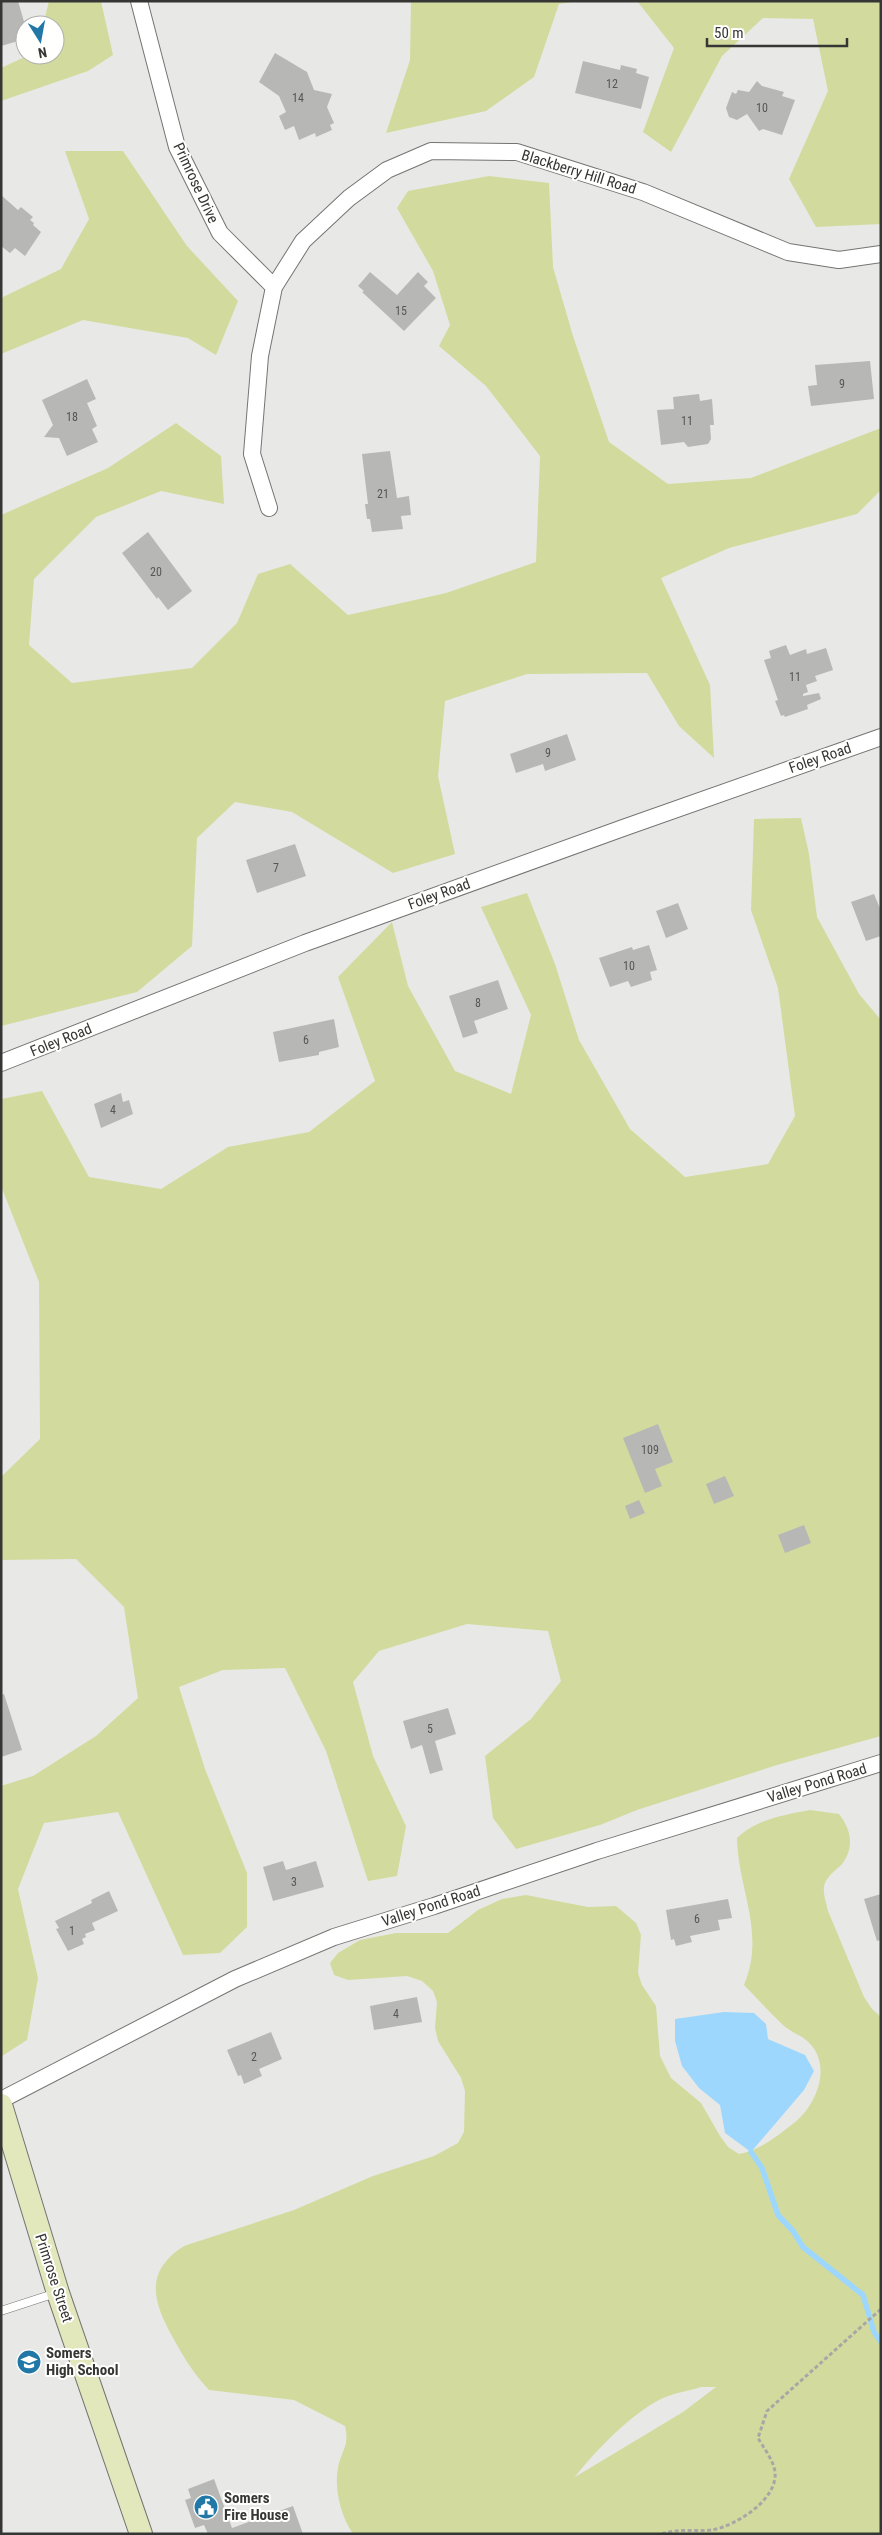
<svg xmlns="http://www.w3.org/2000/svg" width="882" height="2535" viewBox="0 0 882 2535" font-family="'Roboto Condensed',sans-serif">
	<rect width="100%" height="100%" fill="#e8e9e6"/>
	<path fill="#d2db9d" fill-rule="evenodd" d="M49,1H101L113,55L88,71L1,101V68L29,55H55V25H43Z
		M411,1H578L559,4L534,77L486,111L386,133L410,60Z
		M637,1H881V224L816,227L789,179L828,91L813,19L763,18L722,56L671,152L643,132L674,48Z
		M65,151H123L187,246L238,301L216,355L188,338L83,320L1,354V298L61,269L89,219Z
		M489,176L549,183L553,267L573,336L609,442L668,484L751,478L881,428V490L857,514L729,548L661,578L710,685L714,758L679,726L647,673L527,674L445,701L438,776L455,854L393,873L292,812L235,802L197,838L192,946L137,992L1,1026V515L108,468L176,423L221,456L224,504L161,491L96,517L34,579L29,645L72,683L192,668L237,623L258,574L290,564L348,615L446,593L536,562L540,456L486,386L439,346L450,325L433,271L397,208L408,191Z
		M801,818L809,854L817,917L859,994L881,1020V1736L777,1765L637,1810L600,1825L516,1849L493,1818L485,1756L531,1719L561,1681L548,1631L467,1624L379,1651L353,1682L373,1756L406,1826L397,1876L368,1881L326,1751L285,1668L223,1670L179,1687L205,1769L247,1873V1927L220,1953L183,1955L118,1812L44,1823L18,1889L38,1978L27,2040L2,2056L1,1786L33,1776L96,1736L138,1698L124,1607L76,1559L1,1560V1477L40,1439L39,1282L1,1186V1099L42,1091L89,1177L161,1189L228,1147L309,1132L375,1081L338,977L392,922L408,986L455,1071L511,1094L531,1015L481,907L527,893L555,964L579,1040L630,1129L685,1177L768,1164L795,1116L778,988L751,910L754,819Z
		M810,1810L839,1814C851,1829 855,1847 842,1864C837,1869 830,1874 826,1881C821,1889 826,1902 828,1911L864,1997L872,2009L881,2017V2534H353C340,2515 333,2485 339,2463C344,2447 349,2444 345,2426L294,2400L209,2390C193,2373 183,2356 172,2336C152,2300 145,2271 184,2246L294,2210L373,2176L434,2156L458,2143L464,2132L465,2091L461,2078L438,2041L435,2028L437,2002L433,1991L422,1981L407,1976L348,1980L334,1975L330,1963L338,1953L360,1940L396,1933H448L478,1910L502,1899L526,1895L588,1907L616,1906L636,1923L641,1935L638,1973L642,1985L656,2006L660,2056L671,2078L701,2103L720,2136L728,2147L739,2154C761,2150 777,2136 794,2123C817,2105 834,2063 806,2040C800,2035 791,2032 784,2026C770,2013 757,1998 744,1985C766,1932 738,1890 737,1838C757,1819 784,1815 810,1810ZM701,2387H716L683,2412L575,2477C596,2450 631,2414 661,2399C673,2393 689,2391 701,2387Z"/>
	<path fill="#9dd7fe" d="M724,2012L754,2013L766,2024L768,2039L805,2055L814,2071L804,2090L751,2152L725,2133L720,2105L699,2088L682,2066L675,2041V2019Z"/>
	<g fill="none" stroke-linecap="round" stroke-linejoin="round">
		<path stroke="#9dd7fe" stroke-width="5.5" d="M751,2152L762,2168L778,2215L793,2231L803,2247L863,2295L874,2332L881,2342"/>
	</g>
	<path fill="#b7b8b5" d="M1,1H18L25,25V39L1,46Z
		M275,53L307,72L314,90L332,94L327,107L334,123L330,125L332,130L316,137L315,133L299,140L294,126L285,130L279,116L286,112L279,96L259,82Z
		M583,61L620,70L621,65L637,69L636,73L649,77L641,109L575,93Z
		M757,81L762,86L784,92L782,96L795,100L782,135L763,129L759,131L747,114L737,120L729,117L726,108L732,92L736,94L738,90L749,92Z
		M1,195L18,210L21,207L33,217L30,220L34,223L33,225L41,232L25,256L15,248L10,253L1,246Z
		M370,272L397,295L418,272L428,282L424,286L436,298L404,331L362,292L364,291L358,286Z
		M870,361L874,399L811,406L808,386L817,385L815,365Z
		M87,379L96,399L87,403L97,426L92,429L98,442L67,456L59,438L44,437L53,425L42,400Z
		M699,394L700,401L712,399L714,425H710L711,439L708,444L688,447L684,442L661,445L657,410L674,409L673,397Z
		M390,451L397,498L409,496L411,515L401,516L403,529L372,532L370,519H367L365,504H368L362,454Z
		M148,532L192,591L168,610L158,597L157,599L122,553Z
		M786,645L790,655L806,649L807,654L826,648L833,670L815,676L817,681L806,685L808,692L803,694V696L819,693L821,699L807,705L808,709L785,717L784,715L781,716L775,701L778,700L764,660L771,658L769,651Z
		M567,734L576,760L545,771L543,764L516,773L510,754Z
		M295,844L306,876L257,893L246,860Z
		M874,894L881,911V936L866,941L851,902Z
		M678,903L688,929L666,938L656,911Z
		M649,945L657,970L650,972L652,980L631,987L628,981L610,987L599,958L632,947L633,950Z
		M498,980L508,1009L474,1021L478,1033L463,1038L449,996Z
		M334,1019L339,1047L319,1052V1055L279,1062L273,1032Z
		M121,1093L123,1102L129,1100L133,1114L101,1128L94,1104Z
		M658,1424L673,1462L655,1469L662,1486L645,1493L623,1438Z
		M725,1476L734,1496L714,1504L706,1484Z
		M639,1500L645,1513L630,1519L625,1506Z
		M804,1525L811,1543L785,1553L778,1535Z
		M4,1694L22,1750L1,1757V1695Z
		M448,1708L456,1734L435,1741L443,1770L430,1774L422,1745L411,1749L403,1721Z
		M283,1861L286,1870L316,1861L324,1887L273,1901L263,1867Z
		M109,1891L118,1911L92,1923L95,1930L85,1934L86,1937L82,1939L84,1944L68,1951L56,1929L59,1928L55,1921L92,1903L91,1900Z
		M881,1894V1940L877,1941L864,1899Z
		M728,1899L732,1918L718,1920L720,1930L690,1936L692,1942L676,1946L674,1939L671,1940L666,1910Z
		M417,1997L422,2022L374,2030L370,2006Z
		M271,2032L282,2059L259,2069L262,2076L244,2084L241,2075L238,2076L227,2050Z
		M214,2479L232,2528L293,2506L303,2534H208L204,2525L195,2528L185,2500L191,2498L188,2489Z"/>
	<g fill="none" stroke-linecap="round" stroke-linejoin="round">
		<defs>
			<path id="service" d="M1,2311L56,2293"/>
			<path id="minor" d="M139,1L177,147L220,233L274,287
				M269,508L252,454L260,356L274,287L303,241L349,198L387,170L431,151L517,152L643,192L788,252L839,260L881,254
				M1,1063L305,943L623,828L881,737
				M1,2100L235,1979L334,1937L434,1906L597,1851L881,1763"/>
			<path id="secondary" d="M1,2105L58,2293L141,2534"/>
		</defs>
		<use href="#service" stroke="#747572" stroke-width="9"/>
		<use href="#minor" stroke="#747572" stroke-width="18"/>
		<use href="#secondary" stroke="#747572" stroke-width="24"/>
		<path stroke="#a7a8a5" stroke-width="3" stroke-dasharray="4 2.5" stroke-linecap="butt" d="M662,2534C678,2528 695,2532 712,2530C735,2526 778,2500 775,2472C774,2461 763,2447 758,2438L767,2411L881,2309"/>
		<use href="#service" stroke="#fff" stroke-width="8"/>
		<use href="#minor" stroke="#fff" stroke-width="16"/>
		<use href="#secondary" stroke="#e3e7bc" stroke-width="22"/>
	</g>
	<defs>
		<symbol id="school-disc" viewBox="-11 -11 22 22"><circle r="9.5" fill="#2178a7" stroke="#fffffe"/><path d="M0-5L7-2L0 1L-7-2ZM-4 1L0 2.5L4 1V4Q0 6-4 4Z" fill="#fff"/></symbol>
		<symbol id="civic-disc" viewBox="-11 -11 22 22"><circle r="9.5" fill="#2178a7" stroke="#fffffe"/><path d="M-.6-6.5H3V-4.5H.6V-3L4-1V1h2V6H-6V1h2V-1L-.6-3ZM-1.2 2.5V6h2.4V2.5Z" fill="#fff"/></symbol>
	</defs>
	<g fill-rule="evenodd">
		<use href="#school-disc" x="15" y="2348" width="28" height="28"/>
		<use href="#civic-disc" x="192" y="2493" width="28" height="28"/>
	</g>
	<g text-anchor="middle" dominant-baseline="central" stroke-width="4" stroke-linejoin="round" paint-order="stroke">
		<g font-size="12" fill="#565755">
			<text x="612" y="84">12</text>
			<text x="298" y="98">14</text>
			<text x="762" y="108">10</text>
			<text x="401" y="311">15</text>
			<text x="842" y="384">9</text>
			<text x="72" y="417">18</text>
			<text x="687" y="421">11</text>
			<text x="383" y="494">21</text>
			<text x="156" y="572">20</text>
			<text x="795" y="677">11</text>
			<text x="548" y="753">9</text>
			<text x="276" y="868">7</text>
			<text x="629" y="966">10</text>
			<text x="478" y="1003">8</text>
			<text x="306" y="1040">6</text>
			<text x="113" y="1110">4</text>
			<text x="650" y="1450">109</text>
			<text x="430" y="1729">5</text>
			<text x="294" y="1882">3</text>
			<text x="697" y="1919">6</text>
			<text x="72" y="1931">1</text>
			<text x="396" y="2014">4</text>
			<text x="254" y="2057">2</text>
		</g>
		<g font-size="15" fill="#363735" stroke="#fffffe">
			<text transform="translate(579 172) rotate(17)">Blackberry Hill Road</text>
			<text transform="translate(196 183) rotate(65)">Primrose Drive</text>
			<text transform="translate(820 758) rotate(-19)">Foley Road</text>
			<text transform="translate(439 894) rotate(-20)">Foley Road</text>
			<text transform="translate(61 1040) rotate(-22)">Foley Road</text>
			<text transform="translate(817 1783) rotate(-17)">Valley Pond Road</text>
			<text transform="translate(431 1906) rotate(-18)">Valley Pond Road</text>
			<text transform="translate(54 2278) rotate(72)">Primrose Street</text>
		</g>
		<g font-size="15" font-weight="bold" fill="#363735" stroke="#fffffe" text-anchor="start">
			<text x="46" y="2353">Somers<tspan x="46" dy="17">High School</tspan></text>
			<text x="224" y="2498">Somers<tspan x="224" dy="17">Fire House</tspan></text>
		</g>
	</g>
	<rect width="882" height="2535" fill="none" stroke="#363735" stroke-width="5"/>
	<g transform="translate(40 40) rotate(169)"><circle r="24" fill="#fffffe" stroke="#afafae"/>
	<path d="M0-4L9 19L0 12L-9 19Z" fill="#2178a7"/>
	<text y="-8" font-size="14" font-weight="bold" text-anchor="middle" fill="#363735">N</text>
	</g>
	<path d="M707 38v8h140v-8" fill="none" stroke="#363735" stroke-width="2.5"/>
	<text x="714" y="38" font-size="15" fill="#363735" stroke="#fffffe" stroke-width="4" paint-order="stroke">50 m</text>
</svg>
